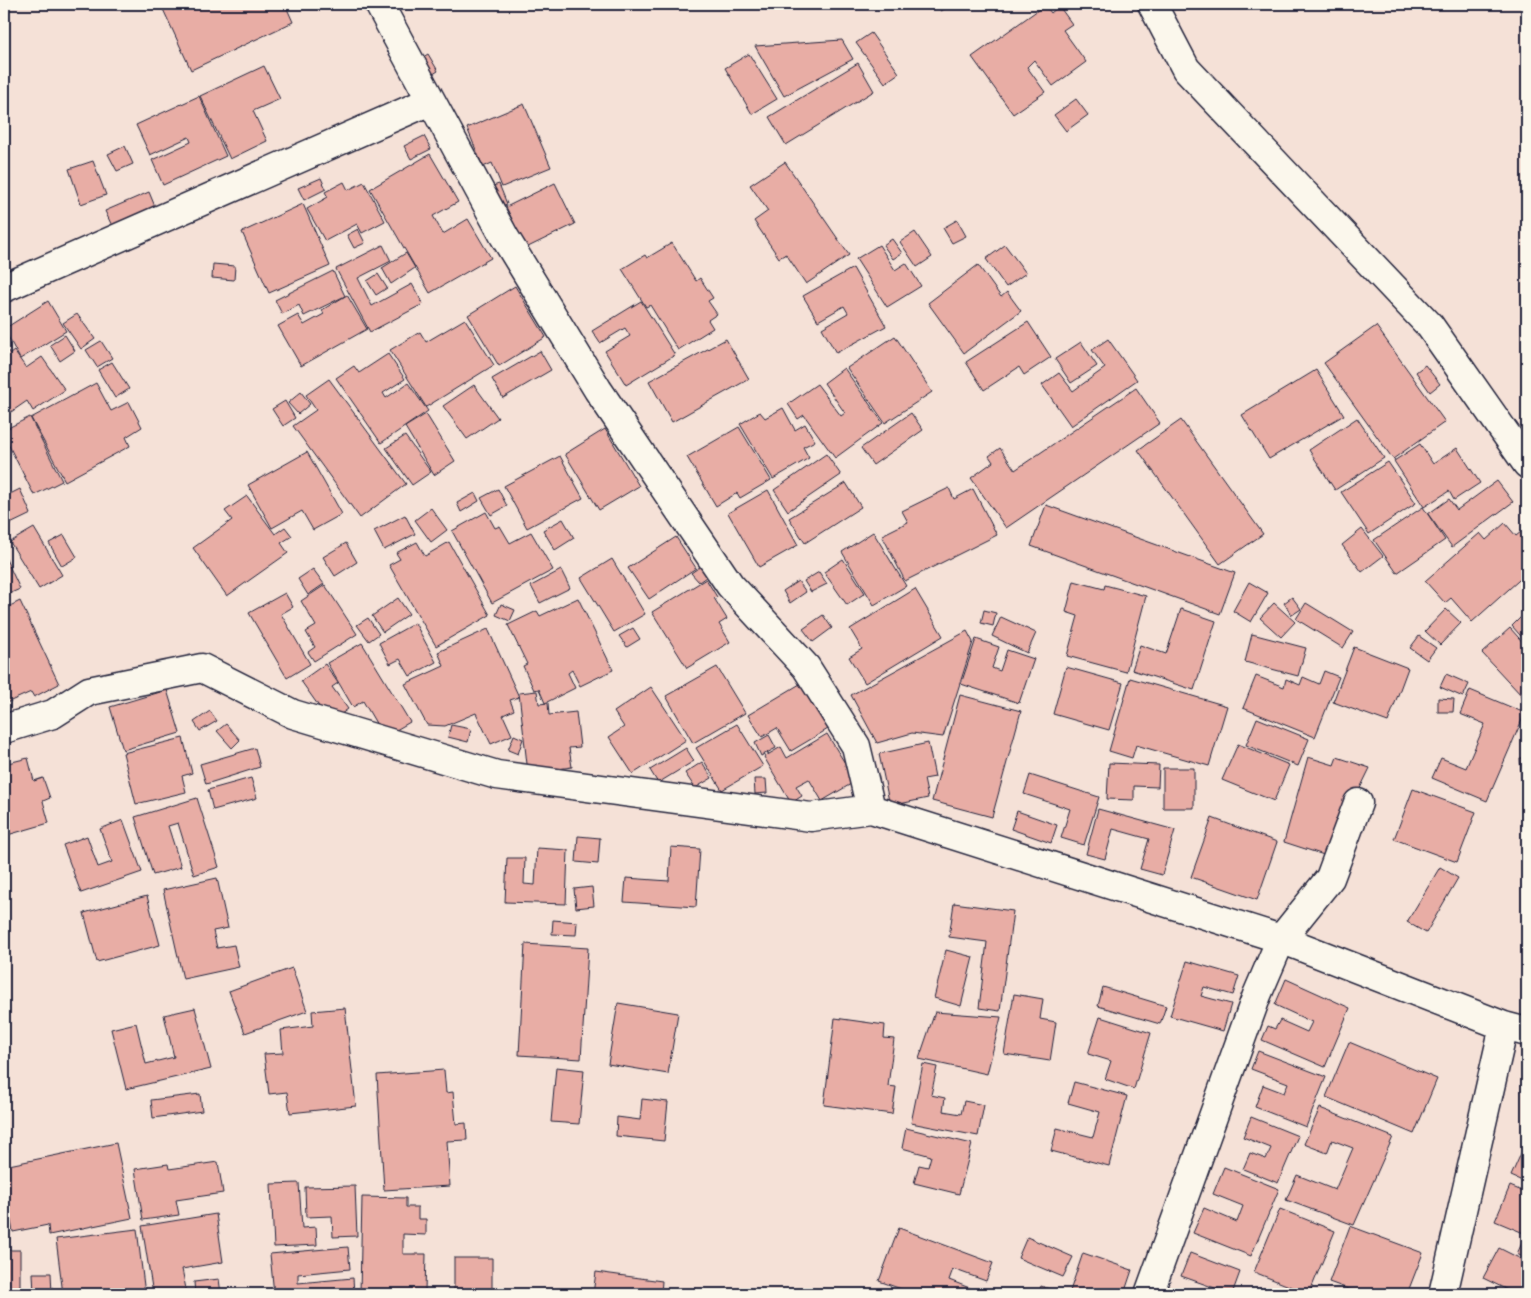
<svg xmlns="http://www.w3.org/2000/svg" width="1531" height="1298" viewBox="0 0 1531 1298" font-family="Mali,sans-serif">
	<rect width="100%" height="100%" fill="#f5e1d7"/>
	<filter id="ink" filterUnits="userSpaceOnUse"><feTurbulence type="fractalNoise" baseFrequency=".02" numOctaves="2"/><feDisplacementMap in="SourceGraphic" scale="10" xChannelSelector="R" yChannelSelector="G"/><feConvolveMatrix kernelMatrix="1 2 1 2 8 2 1 2 1" color-interpolation-filters="sRGB"/></filter>
	<g filter="url(#ink)">
		<path fill="#e8ada5" stroke="#22223b" d="M170,4H285L293,22L191,70L162,7Z
			M937,4H953L941,11Z
			M1045,5L1051,13L1059,6L1072,24L1063,30L1086,62L1053,86L1034,60L1027,67L1045,92L1013,114L972,57Z
			M871,33L899,73L885,83L856,43Z
			M842,40L853,59L784,96L755,46Z
			M428,54L438,71L427,78L417,61Z
			M749,54L777,99L752,114L725,68Z
			M858,63L874,91L786,145L769,117Z
			M264,66L280,99L253,111L267,141L230,159L200,96Z
			M199,96L226,156L163,185L152,160L191,142L189,137L150,155L136,125Z
			M1076,99L1088,115L1066,131L1054,115Z
			M524,104L551,167L502,187L492,163L483,167L467,128Z
			M424,136L431,149L411,159L404,146Z
			M125,146L133,164L117,171L108,154Z
			M430,154L458,202L433,216L443,234L468,219L491,258L430,293L370,189Z
			M93,161L106,195L81,204L69,169Z
			M785,162L849,255L806,284L786,254L779,258L754,221L768,211L750,185Z
			M321,178L326,189L304,200L298,188Z
			M344,182L348,190L364,182L385,221L362,233L357,224L325,241L307,209L328,197L325,192Z
			M555,183L575,224L526,248L506,207Z
			M499,184L507,204L495,209L487,188Z
			M149,192L156,209L113,228L105,211Z
			M303,204L330,266L269,293L242,232Z
			M957,220L966,236L952,243L943,228Z
			M358,229L365,243L354,248L347,235Z
			M915,232L932,257L917,267L900,242Z
			M892,239L902,253L893,259L883,245Z
			M672,243L696,281L700,278L713,298L708,301L717,314L708,320L713,328L678,350L650,305L646,307L622,269L645,255L647,258Z
			M383,245L391,261L358,278L372,306L412,284L423,304L370,332L336,269Z
			M879,245L895,270L906,263L921,286L887,307L856,259Z
			M1005,245L1026,273L1006,287L986,259Z
			M406,253L415,268L391,284L382,268Z
			M213,264L235,266L234,280L212,278Z
			M978,265L1001,297L1007,292L1021,311L964,353L928,303Z
			M853,268L886,326L836,353L822,328L848,313L844,306L818,321L803,296Z
			M333,271L345,296L304,316L299,305L282,314L275,300Z
			M378,274L387,288L376,295L367,281Z
			M515,286L546,337L499,366L468,315Z
			M347,295L367,329L301,366L278,326L298,315L304,325L324,314L322,310Z
			M48,301L66,331L20,359L4,329Z
			M641,301L675,355L626,385L605,351L630,336L625,328L600,343L592,331Z
			M77,314L95,339L81,349L63,323Z
			M465,319L494,365L426,407L390,350L420,332L426,342Z
			M1028,322L1051,357L1024,375L1019,367L984,390L966,362Z
			M1376,326L1445,422L1393,459L1324,363Z
			M65,335L75,351L60,361L50,345Z
			M895,336L932,392L885,423L847,368Z
			M726,339L749,379L672,422L649,381Z
			M1108,339L1137,380L1071,426L1042,385L1059,373L1073,391L1105,368L1092,350Z
			M101,341L112,358L97,367L86,350Z
			M1081,342L1097,366L1071,383L1055,359Z
			M4,346L10,354L14,351L26,368L42,357L65,390L33,411L27,401L11,412L4,401Z
			M540,351L551,370L503,398L492,379Z
			M388,354L405,379L383,393L386,398L408,383L428,411L381,443L336,378L354,366L359,373Z
			M112,362L129,389L115,398L98,370Z
			M1425,365L1440,384L1430,392L1416,372Z
			M844,368L883,423L835,458L804,415L798,419L788,404L817,384L841,416L845,413L824,383Z
			M1316,370L1344,415L1269,459L1242,415Z
			M329,379L406,484L360,518L293,426L316,410L306,395Z
			M96,383L111,411L129,402L142,427L126,437L130,446L65,481L31,418Z
			M474,385L498,418L467,439L443,406Z
			M1136,388L1160,423L1006,528L971,478L993,462L989,456L1000,448L1015,470Z
			M301,392L310,404L298,414L288,403Z
			M285,401L295,418L283,426L272,409Z
			M783,408L795,430L805,424L815,441L803,447L809,458L773,479L740,424L760,412L765,418Z
			M911,413L923,430L873,465L861,448Z
			M426,414L455,461L434,475L405,427Z
			M30,417L62,481L34,495L4,436V430Z
			M1357,418L1384,458L1335,490L1309,450Z
			M1181,420L1263,534L1220,564L1138,450Z
			M739,427L771,480L740,498L737,493L716,506L687,457Z
			M605,429L639,486L599,510L565,454Z
			M405,436L431,472L412,485L386,448Z
			M1420,444L1433,464L1457,448L1480,483L1454,500L1449,491L1424,507L1394,461Z
			M307,452L342,514L313,530L302,511L272,528L248,485Z
			M826,454L841,475L788,511L774,490Z
			M560,456L583,498L527,528L504,486Z
			M1388,462L1416,503L1369,534L1341,492Z
			M1497,481L1513,502L1452,547L1428,514L1449,499L1457,510Z
			M846,483L861,507L805,543L789,518Z
			M949,488L954,499L973,489L997,535L905,581L882,535L908,522L902,511Z
			M20,489L31,514L4,527V497Z
			M498,489L507,506L491,515L481,498Z
			M768,490L798,545L759,567L728,513Z
			M475,493L479,501L461,512L457,503Z
			M247,496L275,534L285,527L292,536L281,543L288,553L227,596L193,548L232,520L225,511Z
			M1046,505L1235,573L1220,614L1031,546Z
			M1423,507L1445,540L1397,573L1374,540Z
			M431,508L447,530L431,542L415,520Z
			M486,512L495,528L500,526L510,543L531,532L553,570L492,603L452,531Z
			M405,515L415,534L384,550L374,531Z
			M563,519L574,538L555,550L543,530Z
			M1505,523L1516,536L1527,527V573L1472,622L1451,598L1445,603L1425,581L1480,533L1486,540Z
			M34,528L62,575L39,589L10,542Z
			M1362,529L1383,556L1362,572L1342,545Z
			M873,532L906,586L874,605L842,552Z
			M64,535L77,557L62,566L49,543Z
			M676,537L696,568L649,599L628,568Z
			M417,542L425,556L449,542L490,615L436,646L389,565L400,559L396,553Z
			M346,543L357,562L335,576L323,557Z
			M4,555L20,589L4,596Z
			M612,559L645,614L614,632L581,578Z
			M843,559L865,593L847,605L824,572Z
			M707,562L713,572L699,582L691,573Z
			M313,569L324,584L308,595L298,579Z
			M561,570L570,588L540,603L531,586Z
			M819,572L827,584L811,592L804,581Z
			M706,579L717,597L714,598L727,619L719,624L730,642L687,668L652,612Z
			M798,581L806,592L790,603L783,591Z
			M1074,581L1104,589L1105,585L1146,596L1126,672L1067,656L1078,616L1066,612Z
			M1249,582L1268,593L1251,622L1233,611Z
			M325,585L357,634L314,661L308,652L315,647L306,632L316,626L301,601Z
			M915,589L943,636L865,683L849,657L862,649L850,629Z
			M285,593L293,607L281,614L310,664L287,678L249,613Z
			M1292,597L1301,609L1292,615L1284,603Z
			M398,598L409,614L383,632L372,616Z
			M578,598L613,670L580,686L572,670L568,673L575,688L545,703L539,689L534,690L523,666L527,664L508,625L537,611L540,616Z
			M20,601L59,684L34,697L31,692L4,704V675L8,673L4,665V609Z
			M1274,603L1295,622L1281,637L1260,618Z
			M1306,603L1353,632L1343,648L1296,619Z
			M501,604L515,610L510,621L496,615Z
			M1181,609L1216,621L1194,690L1132,670L1140,645L1166,654Z
			M1446,609L1461,623L1440,645L1425,631Z
			M984,610L996,613L993,626L981,623Z
			M1527,611V643L1512,626Z
			M823,615L832,628L813,642L803,629Z
			M1001,617L1036,633L1027,653L992,636Z
			M368,618L379,634L369,641L357,625Z
			M415,623L436,662L410,676L400,659L390,664L379,643Z
			M633,628L640,639L627,647L619,636Z
			M1510,628L1527,647V691L1522,696L1482,653Z
			M488,629L519,697L510,700L514,710L503,715L512,735L491,744L476,713L445,726L427,725L405,684L444,666L438,652Z
			M967,631L973,642L943,737L912,733L877,743L851,695Z
			M1252,634L1306,648L1298,676L1245,662Z
			M1419,636L1436,648L1427,660L1410,648Z
			M976,639L999,647L992,668L1000,671L1007,650L1034,659L1019,703L961,684Z
			M362,643L410,722L384,737L363,701L353,707L327,663Z
			M1354,647L1408,668L1388,722L1333,702Z
			M325,664L338,683L332,687L348,709L330,722L301,681Z
			M717,667L745,713L693,743L666,696Z
			M1066,667L1123,683L1109,730L1053,714Z
			M1324,671L1339,677L1315,737L1243,708L1256,676L1284,687L1286,679L1300,685L1303,677L1319,684Z
			M1446,674L1469,684L1463,697L1440,687Z
			M1130,678L1227,706L1209,766L1136,745L1132,758L1109,751Z
			M800,684L828,729L791,751L777,728L762,737L748,715Z
			M651,687L686,740L633,774L609,737L624,727L614,712Z
			M167,690L180,733L123,750L110,707Z
			M1470,690L1525,713L1487,801L1432,778L1441,758L1466,768L1485,724L1460,714Z
			M537,691L539,704L548,703L549,715L576,712L580,747L569,748L572,767L528,773L519,693Z
			M960,695L1021,711L992,817L932,801Z
			M1438,698L1454,699L1453,712H1438Z
			M210,711L217,721L200,731L194,722Z
			M1257,718L1309,739L1298,766L1246,745Z
			M226,724L240,740L232,748L217,731Z
			M737,724L763,766L722,790L696,748Z
			M451,725L471,729L468,742L448,737Z
			M827,734L856,781L822,801L809,779L796,786L802,796L791,803L764,757L781,747L787,758Z
			M514,735L523,739L518,754L508,750Z
			M769,735L776,748L761,756L755,743Z
			M183,738L192,773L182,776L186,792L136,804L123,753Z
			M928,743L935,777L924,779L928,798L890,806L879,754Z
			M1238,744L1289,765L1274,801L1222,780Z
			M255,748L260,767L206,784L200,764Z
			M686,748L694,761L658,783L650,770Z
			M1308,757L1334,765L1337,757L1370,768L1327,856L1284,842Z
			M28,758L34,781L43,778L50,798L43,801L49,823L4,836V764Z
			M1520,758H1527V827H1524Z
			M702,762L712,778L695,788L685,773Z
			M1109,763L1159,765L1158,787L1134,786V800L1107,799Z
			M1163,768H1194V808H1163Z
			M1030,775L1099,797L1084,845L1061,838L1070,809L1024,794Z
			M251,778L257,798L213,810L208,790Z
			M754,779H766L767,793L755,794Z
			M1413,789L1476,812L1457,862L1394,839Z
			M197,798L219,867L194,875L178,823L168,826L181,867L153,875L135,817Z
			M1098,809L1175,830L1162,875L1140,869L1149,839L1113,829L1105,859L1086,854Z
			M1017,811L1057,825L1051,843L1011,829Z
			M1212,818L1277,842L1257,900L1191,877Z
			M123,820L142,872L81,893L63,845L87,836L98,867L112,862L100,829Z
			M578,836L600,838L598,864L576,862Z
			M671,847L700,849L696,907L624,902L626,878L669,881Z
			M537,848L568,850L566,904L505,902L507,858H525L524,884L535,885Z
			M1440,867L1458,878L1426,933L1407,922Z
			M217,878L228,928L213,931L217,948L234,945L239,967L183,979L163,890Z
			M592,887L594,906L576,908L574,889Z
			M147,896L160,945L97,962L84,913Z
			M954,903L1013,911L1000,1011L979,1008L987,942L949,937Z
			M553,920L577,922L576,935L552,934Z
			M525,944L588,948L581,1059L519,1055Z
			M946,950L973,957L961,1006L934,998Z
			M1187,961L1239,976L1233,995L1204,987L1201,996L1231,1004L1223,1031L1170,1016Z
			M292,968L307,1011L245,1033L229,991Z
			M1286,979L1350,1008L1325,1067L1262,1040L1268,1026L1275,1029L1280,1020L1307,1032L1312,1022L1275,1005Z
			M1103,987L1166,1006L1160,1024L1098,1006Z
			M1014,994L1043,999L1040,1019L1056,1022L1050,1061L1004,1054Z
			M618,1003L678,1013L668,1074L608,1064Z
			M195,1008L211,1069L126,1089L111,1029L136,1023L146,1064L174,1057L164,1015Z
			M345,1008L356,1106L290,1113L287,1092L269,1094L264,1054L283,1053L281,1030L313,1026L312,1011Z
			M935,1012L1001,1017L987,1074L919,1059Z
			M1100,1017L1151,1033L1134,1089L1105,1079L1111,1061L1088,1054Z
			M835,1018L885,1025L884,1038L894,1039L888,1086L896,1087L892,1114L824,1105Z
			M1349,1042L1437,1079L1414,1134L1326,1097Z
			M1258,1051L1326,1077L1306,1127L1255,1107L1263,1085L1284,1093L1288,1083L1251,1069Z
			M923,1064L937,1067L931,1095L945,1098L943,1111L961,1114L964,1101L984,1105L978,1136L911,1123Z
			M556,1067L584,1070L579,1124L551,1122Z
			M444,1070L446,1093L453,1092L456,1124L466,1123L467,1140L447,1141L450,1186L384,1190L377,1075Z
			M1074,1082L1127,1096L1109,1166L1051,1151L1057,1128L1093,1137L1100,1112L1068,1103Z
			M200,1094L202,1111L153,1118L151,1100Z
			M642,1099L668,1102L664,1141L616,1136L617,1117L640,1120Z
			M1320,1108L1393,1137L1354,1225L1286,1200L1297,1175L1335,1190L1353,1148L1332,1140L1327,1153L1304,1144Z
			M1251,1117L1298,1136L1278,1183L1243,1169L1250,1153L1266,1159L1271,1148L1243,1137Z
			M906,1128L972,1144L959,1194L914,1183L919,1165L928,1167L931,1156L902,1148Z
			M1527,1140V1183L1511,1176Z
			M116,1143L132,1218L49,1235L48,1225L13,1232L4,1185V1166Z
			M218,1162L223,1193L176,1200L179,1215L143,1220L135,1169L168,1164L169,1169Z
			M1224,1167L1279,1189L1251,1256L1193,1233L1204,1208L1237,1222L1243,1206L1213,1194Z
			M299,1183L302,1228L316,1227L317,1245L274,1247L271,1184Z
			M355,1186L357,1236L333,1237L332,1216L306,1217L305,1187Z
			M1510,1186L1527,1193V1259L1517,1254L1526,1234L1495,1221Z
			M362,1197L406,1198V1207H418V1219H426V1235L403,1234V1254H426L425,1291H414V1294H360Z
			M1280,1209L1335,1231L1309,1294L1254,1272Z
			M216,1214L223,1262L182,1269L187,1294H153L142,1226Z
			M1350,1226L1423,1253L1407,1294H1362L1329,1282Z
			M899,1228L993,1263L986,1281L953,1269L949,1280L980,1292L979,1294H915L879,1281Z
			M137,1229L145,1294H63L56,1239Z
			M1027,1237L1073,1257L1063,1277L1018,1258Z
			M348,1247L350,1269L298,1274V1283L353,1278L354,1294H274L270,1254Z
			M1499,1248L1527,1262V1294H1516L1483,1278Z
			M4,1250H20V1294H4Z
			M1083,1253L1132,1270L1124,1294H1069Z
			M1190,1253L1240,1272L1232,1294L1181,1276Z
			M454,1258H492V1293H454Z
			M596,1272L662,1281L661,1294H593Z
			M33,1273H51L52,1294H34Z
			M219,1279L221,1294H195L194,1282Z
			M1041,1286L1060,1293L1059,1294H1038Z"/>
		<g fill="none" stroke-linecap="round" stroke-linejoin="round">
			<defs>
				<path id="street" d="M379,4L504,236L598,390L730,585L806,667L856,746L871,809
					M1152,4L1186,69L1430,326L1527,464
					M4,288L430,101
					M4,729L53,714L89,691L202,668L293,714L497,775L811,817L871,809L1281,939L1504,1026L1527,1032
					M1149,1294L1257,995L1281,939L1330,878L1358,803
					M1443,1294L1504,1026"/>
			</defs>
			<use href="#street" stroke="#22223b" stroke-width="31"/>
			<use href="#street" stroke="#fbf7ec" stroke-width="28"/>
		</g>
	</g>
	<rect width="1531" height="1298" fill="none" stroke="#fbf7ec" stroke-width="20"/>
	<rect x="10" y="10" width="1511" height="1278" fill="none" stroke="#22223b" stroke-width="2" filter="url(#ink)"/>
</svg>
